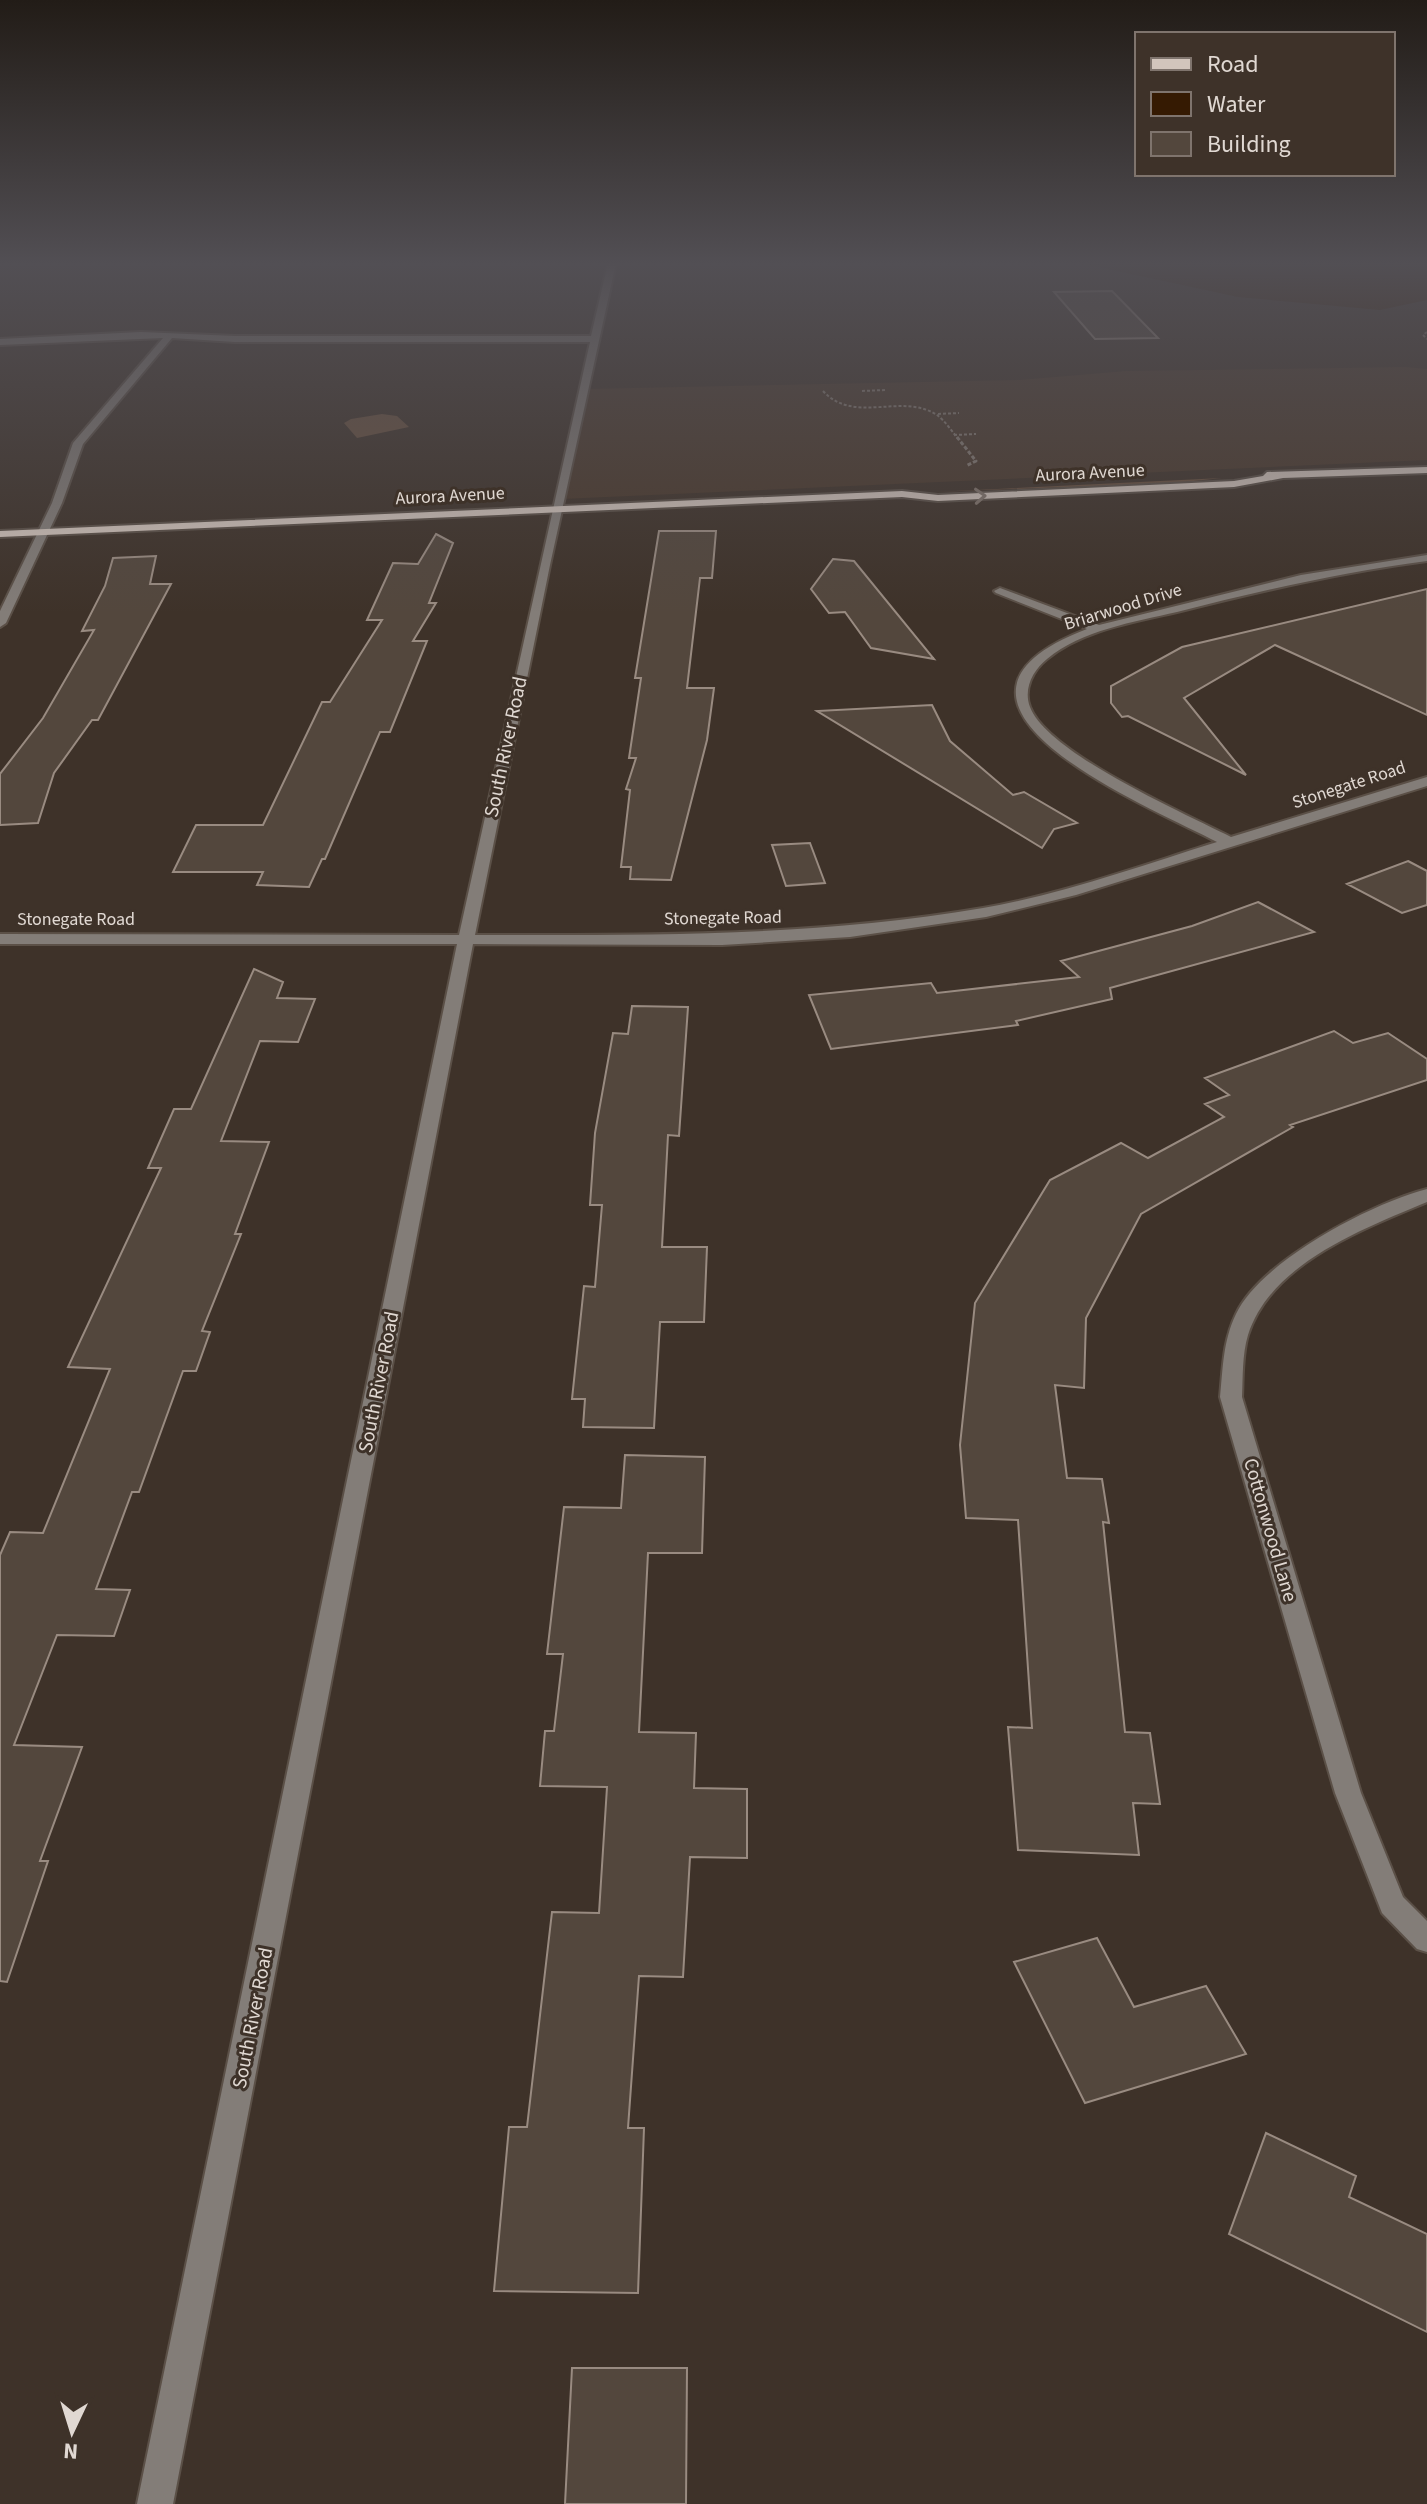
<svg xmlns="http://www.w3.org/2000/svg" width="1427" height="2504" viewBox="0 0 1427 2504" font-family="'Source Sans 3',sans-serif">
	<rect width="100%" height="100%" fill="#3e3229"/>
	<path fill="#4a392c" d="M1406,367L1427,369V460L562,499L584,389L1019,380L1126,371Z"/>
	<path fill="#69513f" d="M382,414L397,416L409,427L357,438L344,423L351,419Z
		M1222,478L1175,483L934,492Z"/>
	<path fill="#351a02" d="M1080,263H1427V300L1380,310L1238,297Z"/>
	<path fill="#53473d" stroke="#998b81" stroke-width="2" d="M1112,291L1158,338L1095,339L1054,292Z
		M659,531H716L712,578H700L687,688H714L707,740L671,880L630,879L631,867H621L630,790L626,789L636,758H629L641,678H635Z
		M436,534L453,543L429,603H436L413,641H427L390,732H380L325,859H322L309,887L257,885L263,872H173L196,825H263L322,702H330L382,620H367L393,563L418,564Z
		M156,556L150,584H171L98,720H92L54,773L38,823L0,825V774L43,718L94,630L82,631L105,586L113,558Z
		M833,559L854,561L934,659L871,648L845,612L829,613L811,589Z
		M1427,589V715L1275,645L1184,698L1246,775L1128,716L1122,717L1111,703V686L1182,647Z
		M932,705L950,741L1013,795L1024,792L1077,823L1054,829L1042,848L817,711Z
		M810,843L825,883L786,886L772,845Z
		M1408,861L1427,871V905L1402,913L1347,884Z
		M1258,902L1314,932L1110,988L1112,999L1016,1021L1018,1025L831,1049L809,995L931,983L937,993L1079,977L1061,961L1192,926Z
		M254,969L283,982L277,998L315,999L298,1042L260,1041L221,1141L269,1142L235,1234H241L202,1331L210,1332L196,1371H183L139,1492H132L96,1589L130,1590L114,1636L57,1635L14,1745L82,1747L40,1861H48L7,1982L0,1981V1555L10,1532L43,1533L110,1369L68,1367L161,1168H148L174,1109H191Z
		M632,1006L688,1007L679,1136L668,1135L662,1247H707L704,1322H660L654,1428L583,1427L585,1399H572L584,1286L595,1287L602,1205H590L595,1133L613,1033L628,1034Z
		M1334,1031L1353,1043L1388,1033L1427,1059V1080L1290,1125L1293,1127L1141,1214L1086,1318L1084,1388L1055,1385L1067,1478L1102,1479L1109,1523L1103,1522L1125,1732L1150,1733L1160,1804L1133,1803L1139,1855L1018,1850L1008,1727L1032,1728L1018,1520L966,1518L960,1445L975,1303L1050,1180L1121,1143L1148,1158L1224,1117L1205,1104L1229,1095L1205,1078Z
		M625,1455L705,1457L702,1553H648L639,1732L696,1733L694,1788L747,1789V1858L690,1857L683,1977L639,1976L628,2128H644L638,2293L494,2291L509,2127H527L552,1912L599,1913L607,1787L540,1786L545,1731H554L563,1654H547L564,1507L621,1508Z
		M1097,1938L1134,2007L1206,1986L1246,2054L1085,2103L1014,1962Z
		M1266,2133L1356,2176L1349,2197L1427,2234V2332L1229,2234Z
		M572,2368H687L686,2504H565Z"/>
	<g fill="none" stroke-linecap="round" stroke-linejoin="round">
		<defs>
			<path id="minor" d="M608,263H616L550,565L475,935C649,935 811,937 983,908C1063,894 1140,866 1217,842C1144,804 895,702 1087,629L996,593L994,591L1000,588L1099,625L1301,575L1427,555V561C1342,572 1260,591 1177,612C1134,622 1082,630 1047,659C1033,670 1023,689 1030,707C1047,753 1186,814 1231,837L1427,777V786L1076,895L986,917L850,937L722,945L473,944L173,2504H137L457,944H0V934L459,935L590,342H235L172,338L83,444L62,503L6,623L0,627V611L52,503L73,443L163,338L0,345V339L141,332L235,336H591Z
				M1427,1189V1202C1363,1229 1271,1263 1248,1335C1242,1355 1243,1377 1242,1397L1361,1793L1403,1897L1427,1921V1952L1417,1949L1382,1913L1335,1793L1220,1397C1223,1367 1223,1341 1236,1314C1261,1261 1372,1203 1427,1189Z"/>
			<path id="major" d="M1427,467V473L1283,478L1234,487L938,501L902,497L0,537V531L902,491L938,495L1234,481L1263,476L1267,472Z"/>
		</defs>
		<use href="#minor" stroke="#5b5047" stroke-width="4"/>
		<use href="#major" stroke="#5b5047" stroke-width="4"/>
		<path stroke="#877d75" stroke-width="2" stroke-dasharray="3 2" stroke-linecap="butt" d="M1427,332L1423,335L1427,339
			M823,391C854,425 902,392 937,415C945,421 952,431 958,439
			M862,391L885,390
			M938,414L959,413
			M954,435L976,434"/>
		<path stroke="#877d75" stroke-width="3" stroke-dasharray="4 2" stroke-linecap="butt" d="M957,437L976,461L966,466"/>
		<use href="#minor" fill="#837d78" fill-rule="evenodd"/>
		<use href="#major" fill="#d2c5bc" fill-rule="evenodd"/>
	</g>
	<defs><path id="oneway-chevron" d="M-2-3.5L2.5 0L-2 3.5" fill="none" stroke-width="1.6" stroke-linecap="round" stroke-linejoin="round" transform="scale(2)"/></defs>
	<use stroke="#81746b" href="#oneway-chevron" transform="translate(980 496) rotate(-3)"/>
	<linearGradient id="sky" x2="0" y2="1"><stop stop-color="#221c17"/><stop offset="0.43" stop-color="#524f54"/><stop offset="1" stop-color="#524f54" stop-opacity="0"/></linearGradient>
	<rect width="1427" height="613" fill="url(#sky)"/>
	<g text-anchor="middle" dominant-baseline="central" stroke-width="6" stroke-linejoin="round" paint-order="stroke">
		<g font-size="18" fill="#e0d8d2" stroke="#3e3229">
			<text transform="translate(1090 473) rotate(-3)">Aurora Avenue</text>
			<text transform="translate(450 496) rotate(-3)">Aurora Avenue</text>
			<text transform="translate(1123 607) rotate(-17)">Briarwood Drive</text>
			<text transform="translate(1349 785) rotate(-18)">Stonegate Road</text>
			<text transform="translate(723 918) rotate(-1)">Stonegate Road</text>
			<text x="76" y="919">Stonegate Road</text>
		</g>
		<g font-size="20" fill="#e0d8d2" stroke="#3e3229">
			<text transform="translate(506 747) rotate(-78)">South River Road</text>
			<text transform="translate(379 1382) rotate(-79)">South River Road</text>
			<text transform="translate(1270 1530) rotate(74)">Cottonwood Lane</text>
			<text transform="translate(253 2018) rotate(-79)">South River Road</text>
		</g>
	</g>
	<rect x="1135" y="32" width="260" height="144" fill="#3e3229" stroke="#7f746d" stroke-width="2"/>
	<rect x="1151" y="58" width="40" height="12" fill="#d2c5bc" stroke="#7f746d" stroke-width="2"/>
	<text x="1207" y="72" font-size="24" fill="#e0d8d2">Road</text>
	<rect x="1151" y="92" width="40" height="24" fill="#351a02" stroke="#7f746d" stroke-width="2"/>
	<text x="1207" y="112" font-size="24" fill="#e0d8d2">Water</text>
	<rect x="1151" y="132" width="40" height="24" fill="#53473d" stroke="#7f746d" stroke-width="2"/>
	<text x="1207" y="152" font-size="24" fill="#e0d8d2">Building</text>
	<g transform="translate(72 2432) rotate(184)" stroke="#3e3229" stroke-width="6" paint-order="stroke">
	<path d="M0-6L14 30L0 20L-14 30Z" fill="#e0d8d2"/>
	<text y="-12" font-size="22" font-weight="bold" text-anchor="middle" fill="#e0d8d2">N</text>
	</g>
</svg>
